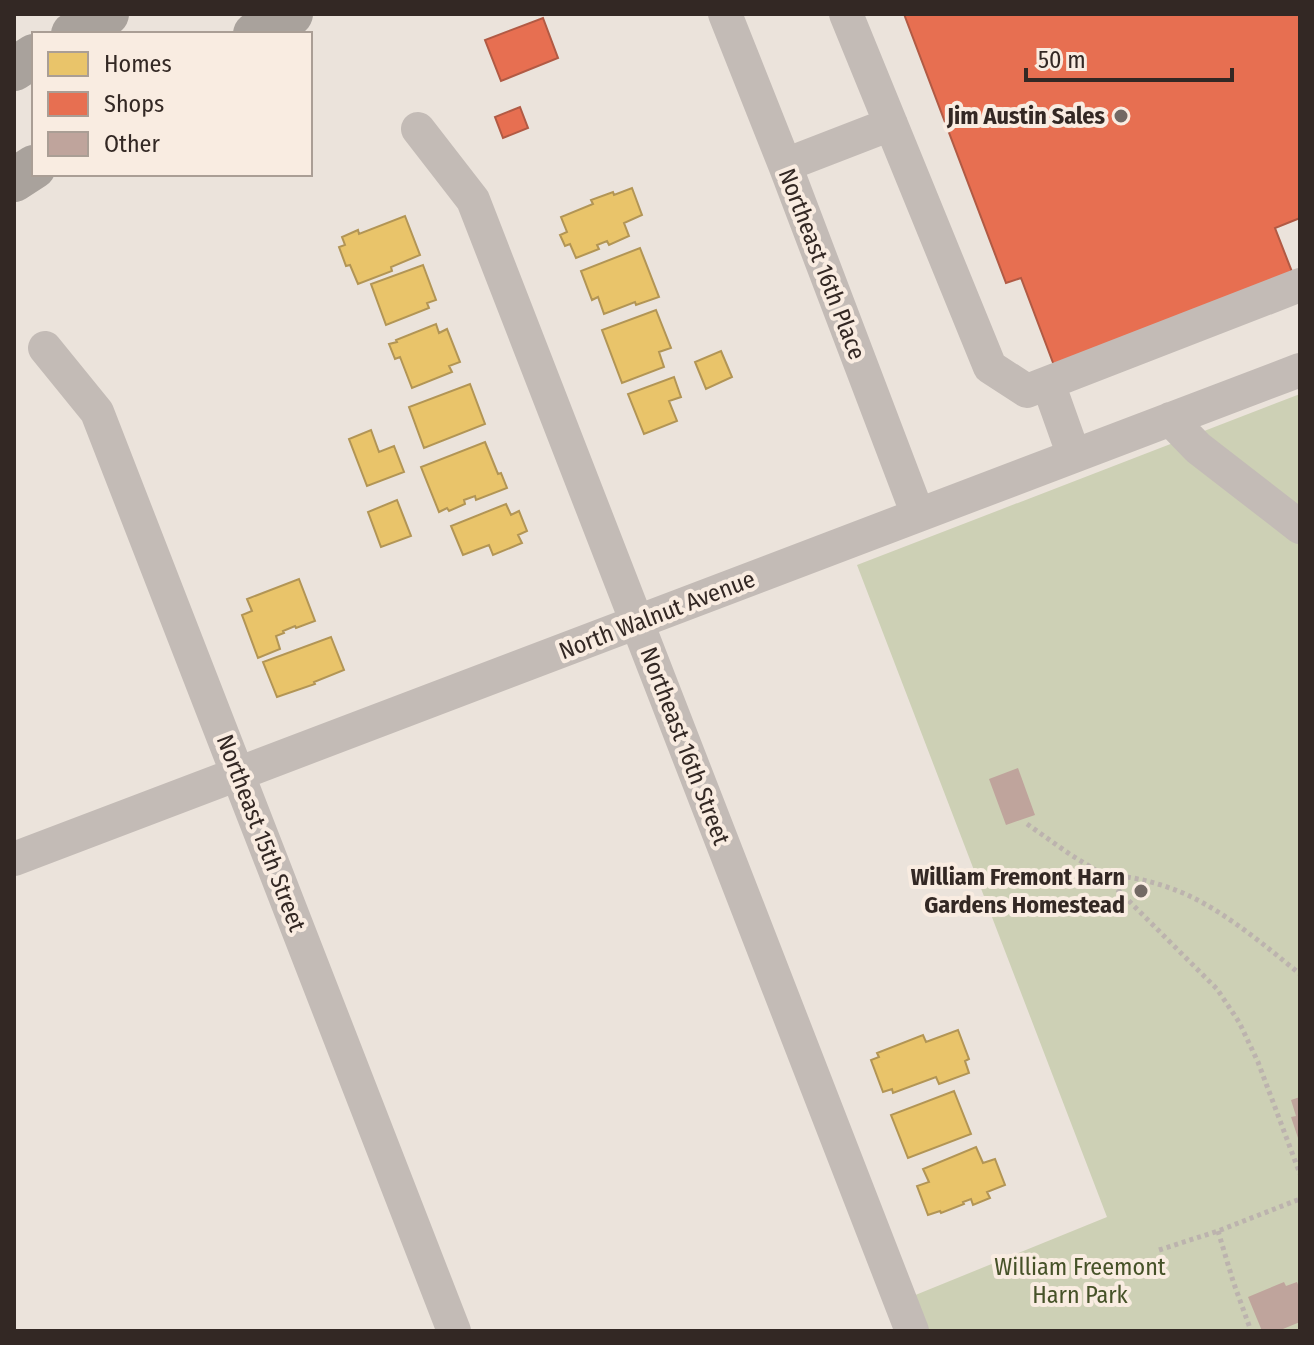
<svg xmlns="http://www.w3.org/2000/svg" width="1314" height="1345" viewBox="0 0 1314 1345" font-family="'Fira Sans Condensed',sans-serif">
	<rect width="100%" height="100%" fill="#ebe3db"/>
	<path fill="#cdd0b5" d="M1300,394V1331H927L913,1296L1107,1217L857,565Z"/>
	<path fill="#e9c46a" stroke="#b29555" stroke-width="2" d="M632,188L642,215L624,223L629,236L609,245L607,241L597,245L599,249L576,258L570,244L565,246L560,235L567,232L561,217L593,204L591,200L613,192L614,195Z
		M405,216L420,255L391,267L392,271L358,284L350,265L346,266L339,247L345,245L342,237L358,230L359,234Z
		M640,248L659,297L636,305L635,302L604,314L598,297L592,300L581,271Z
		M423,265L436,300L427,303L429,308L386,325L371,284Z
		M656,310L671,348L659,352L664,367L622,383L602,330Z
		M436,324L439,333L447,329L460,362L449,366L452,372L412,388L400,357L395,359L389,344L397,342L396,340Z
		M721,351L732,377L706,389L695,362Z
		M674,377L681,397L669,401L677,421L644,434L628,394Z
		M470,384L485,424L424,448L409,407Z
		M371,430L379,452L394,446L404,472L367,486L349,439Z
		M485,442L498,474L501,473L507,488L476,500L475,496L464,500L465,504L449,511L447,508L439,512L421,467Z
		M397,500L411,536L381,547L368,512Z
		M506,504L511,515L519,511L527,531L518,535L522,543L493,555L489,545L463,555L451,526Z
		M299,579L315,621L296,628L295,626L283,631L284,633L276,636L280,649L258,658L242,615L252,611L247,599Z
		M331,637L344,670L314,682L315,684L277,697L263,662Z
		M958,1030L969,1059L965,1061L969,1073L939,1084L936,1077L893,1093L892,1089L883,1092L871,1060L879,1057L877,1053L923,1035L926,1042Z
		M954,1091L971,1134L908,1158L891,1115Z
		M976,1147L983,1163L995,1159L1005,1185L987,1192L990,1198L973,1205L971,1199L963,1202L964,1204L941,1213L940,1211L928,1215L917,1186L929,1182L923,1169Z"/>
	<path fill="#e76f51" stroke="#b15a44" stroke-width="2" d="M904,14H1300V218L1275,228L1294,277L1055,368L1021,278L1006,283Z
		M543,18L558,58L501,81L485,40Z
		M520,107L528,128L503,138L495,117Z"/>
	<path fill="#bfa49c" d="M1018,768L1035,815L1006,825L989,779Z
		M1300,1097V1141H1299L1291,1117L1296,1116L1291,1100Z
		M1284,1282L1286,1286L1297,1282L1300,1290V1322L1278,1331H1262L1248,1297Z"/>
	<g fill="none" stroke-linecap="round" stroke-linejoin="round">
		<path stroke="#bcb3ae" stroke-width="5" stroke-dasharray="4 4" stroke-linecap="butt" d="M1027,824L1071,855L1102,874L1217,989L1239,1022L1258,1062L1300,1174
			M1103,874C1126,876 1148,880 1170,888C1215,903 1263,944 1300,974
			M1218,1231L1233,1281L1251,1331
			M1159,1250L1218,1231L1300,1199"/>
		<path stroke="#c3bbb6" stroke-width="34" d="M725,14L785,165L918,515
			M846,14L990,367L1027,391L1300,285
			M418,129L473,200L912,1331
			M785,165L891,124
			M45,348L97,412L454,1331
			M1048,383L1074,456
			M1170,419L1198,448L1300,527
			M14,859L1300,370"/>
		<path stroke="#a9a29c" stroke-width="44" d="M73,34L107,14
			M255,34L291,14
			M14,69L34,56
			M14,180L34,167"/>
	</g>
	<g fill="#736964" stroke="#f9ece1" stroke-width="3">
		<circle cx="1121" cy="116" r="8"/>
		<circle cx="1141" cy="891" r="8"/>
	</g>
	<g text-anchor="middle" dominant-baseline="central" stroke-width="8" stroke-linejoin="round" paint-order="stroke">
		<g font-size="24" font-weight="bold" fill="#332824" stroke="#f9ece1" text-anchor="end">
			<text x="1105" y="116">Jim Austin Sales</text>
			<text x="1125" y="877">William Fremont Harn<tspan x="1125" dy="28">Gardens Homestead</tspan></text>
		</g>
		<g font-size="24" fill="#332824" stroke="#f9ece1">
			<text transform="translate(822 264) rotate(69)">Northeast 16th Place</text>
			<text transform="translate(657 615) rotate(-21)">North Walnut Avenue</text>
			<text transform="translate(685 746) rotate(69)">Northeast 16th Street</text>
			<text transform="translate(261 833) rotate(69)">Northeast 15th Street</text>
		</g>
		<g font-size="24" fill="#465228" stroke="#f9ece1">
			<text x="1080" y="1267">William Freemont<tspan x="1080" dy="28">Harn Park</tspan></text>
		</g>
	</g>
	<rect width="1314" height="1345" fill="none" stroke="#332824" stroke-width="32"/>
	<rect x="32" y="32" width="280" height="144" fill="#f9ece1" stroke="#aa9e95" stroke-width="2"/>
	<rect x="48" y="52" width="40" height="24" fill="#e9c46a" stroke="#aa9e95" stroke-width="2"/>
	<text x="104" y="72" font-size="24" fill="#332824">Homes</text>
	<rect x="48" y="92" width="40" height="24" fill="#e76f51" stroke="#aa9e95" stroke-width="2"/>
	<text x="104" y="112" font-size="24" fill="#332824">Shops</text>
	<rect x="48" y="132" width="40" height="24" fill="#bfa49c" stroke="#aa9e95" stroke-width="2"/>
	<text x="104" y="152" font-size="24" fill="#332824">Other</text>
	<path d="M1026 68v12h206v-12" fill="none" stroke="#332824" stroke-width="4"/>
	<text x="1038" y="68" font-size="24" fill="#332824" stroke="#f9ece1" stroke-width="6" paint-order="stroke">50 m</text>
</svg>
